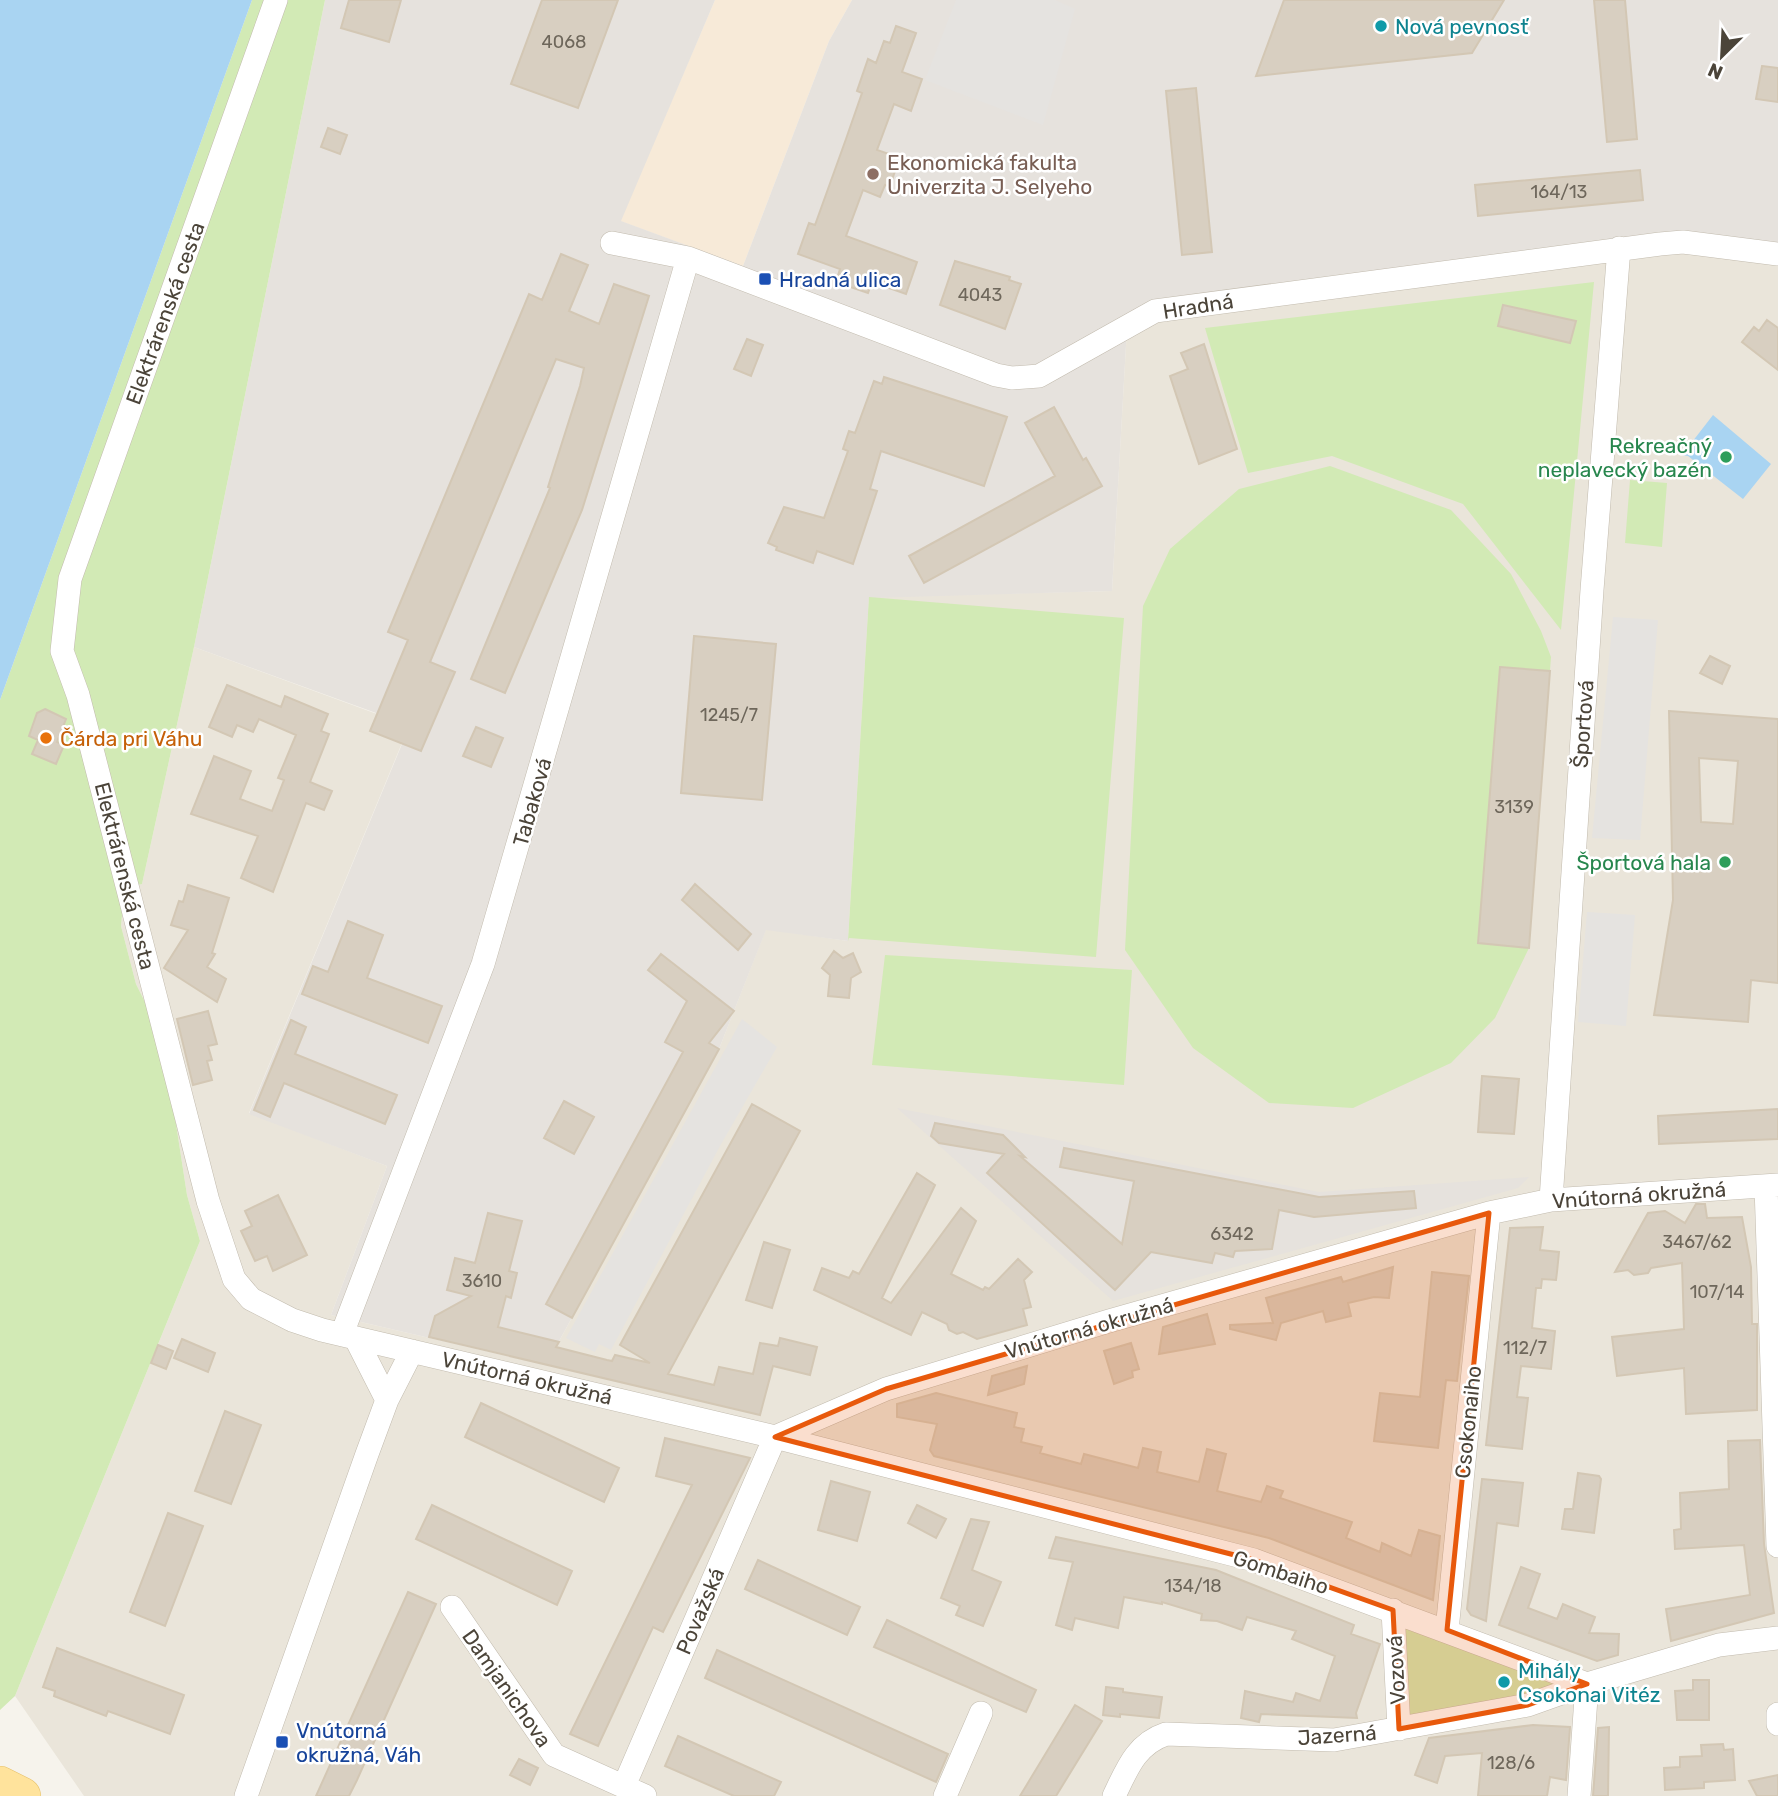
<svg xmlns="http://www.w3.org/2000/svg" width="1778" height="1796" viewBox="0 0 1778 1796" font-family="Rubik,sans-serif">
	<rect width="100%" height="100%" fill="#f6f3ec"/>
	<path fill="#eae5da" d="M1619,248L1778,254V1796H84L15,1696L200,1241L187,1195L174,1111L149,1010L136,984L121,926L123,905L119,889L142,884L194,647L377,714L402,743L249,1113L387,1166L331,1315L546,1365L719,1049L766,929L848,941L869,597L1112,591L1127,328L1155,311Z"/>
	<path fill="#f7ead8" d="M715,0H852L829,41L743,266L620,221Z"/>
	<path fill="#e6e2dd" d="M325,0H715L621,221L743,266L829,41L852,0H1778V254L1683,242L1229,301L1127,328L1112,591L869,598L848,941L766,930L719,1049L546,1365L331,1315L387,1166L249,1114L402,744L370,731L376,713L194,647Z
		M897,1108L1319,1192L1529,1177L1518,1188L1113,1301Z"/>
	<path fill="#d2eab5" d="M252,0H325L194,647L142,884L119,890L123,905L121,926L136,984L149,1010L174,1111L187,1195L200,1241L15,1696L0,1710V700Z
		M1594,282L1561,630L1463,504L1332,456L1248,473L1205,328Z
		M1330,466L1451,510L1511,574L1541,631L1551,657L1529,948L1495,1018L1451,1063L1353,1108L1269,1103L1193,1048L1125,950L1143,606L1170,549L1239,489Z
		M1630,480L1667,483L1662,547L1625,543Z
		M869,597L1124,618L1096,957L849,938L848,941Z
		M885,955L1132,970L1124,1085L872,1065Z
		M1403,1623L1570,1684L1408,1719Z"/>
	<path fill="#e5e3e0" d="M956,0H1055L1075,9L1043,125L925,80Z
		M1613,617L1658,620L1640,840L1592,838Z
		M1587,912L1635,915L1626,1026L1578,1022Z
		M742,1019L777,1047L720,1146L611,1350L599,1344L595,1352L566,1338Z"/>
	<path fill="#a9d4f2" d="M0,0H252L0,700Z
		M1713,415L1771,464L1743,499L1688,456L1682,455Z"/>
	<path fill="#d8cfc1" stroke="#d3c7b4" stroke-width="2" fill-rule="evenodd" d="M349,0H401L389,42L341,28Z
		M542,0H618L578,108L511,84Z
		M1284,0H1504L1472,53L1256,76Z
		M1594,0H1625L1637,139L1607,142Z
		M896,26L916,33L902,72L922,79L911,111L894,104L877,150L895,156L890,169L895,171L890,186L885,185L880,197L863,190L846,236L917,262L906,294L872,282L868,293L836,282L840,269L798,254L809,223L815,225L846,139L862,93L857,91L868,59L876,63L884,41L890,43Z
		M1762,66L1778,68V102L1756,99Z
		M1196,88L1212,252L1182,255L1166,91Z
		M328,128L347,135L340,154L321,147Z
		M1640,170L1643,200L1478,216L1475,185Z
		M561,254L588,265L569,311L599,324L614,284L649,296L582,510L505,693L471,679L550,488L548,487L580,386L584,368L556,359L430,662L455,672L421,751L370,731L408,640L388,632L529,294L542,300Z
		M955,261L1010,277L1009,280L1021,284L1005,329L940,305Z
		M1503,305L1576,321L1570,343L1498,326Z
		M1767,320L1778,328V370L1742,342L1754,327L1759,331Z
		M747,339L763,345L751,376L734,369Z
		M1204,344L1237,449L1199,464L1170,376L1188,369L1181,353Z
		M884,377L1007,417L984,486L881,451L870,489L877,491L853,564L817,551L813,563L776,550L777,547L768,543L784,507L824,518L848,451L843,449L849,431L855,433L874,381L882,384Z
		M1054,407L1083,460L1086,458L1102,486L924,583L909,556L1055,476L1025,423Z
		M694,636L776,644L762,800L681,793Z
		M1710,656L1730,666L1722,684L1700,673Z
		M1500,667L1550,671L1529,948L1478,943Z
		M227,685L281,707L285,696L328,714L321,731L329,734L310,782L332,791L324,810L306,803L273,892L241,878L258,836L191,814L214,756L251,771L240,799L272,811L284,780L278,778L296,735L259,719L253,732L237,725L232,737L209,727Z
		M45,709L66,719L57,742L64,745L56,764L32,754L38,740L29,736L37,713Z
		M1669,711L1778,719V983L1751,980L1748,1022L1654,1015L1673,900ZM1699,758L1738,761L1733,824L1701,822Z
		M476,727L503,738L491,767L463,756Z
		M695,884L751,934L738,950L682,900Z
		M188,885L229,898L212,953L215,954L207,967L226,979L217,1002L164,968L188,930L171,925L179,901L183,902Z
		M348,921L383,935L367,978L442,1006L428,1043L302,994L313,966L328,972Z
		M834,951L843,958L853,953L861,972L851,978L849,998L828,996L830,975L822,968Z
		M661,954L734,1011L709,1043L719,1049L572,1318L546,1304L683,1052L665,1042L687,1001L648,970Z
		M208,1011L217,1044L208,1046L212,1060L207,1061L212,1080L193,1085L177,1019Z
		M291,1020L306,1027L295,1054L397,1095L385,1124L284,1083L270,1117L254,1110Z
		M1482,1076L1519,1079L1514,1134L1478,1132Z
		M564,1101L594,1117L574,1154L544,1138Z
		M752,1104L800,1131L668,1374L714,1385L719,1367L753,1374L760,1343L778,1346L780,1338L817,1347L810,1375L773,1366L760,1415L429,1337L435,1316L471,1296L447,1290L455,1258L475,1263L488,1213L522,1221L509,1271L517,1273L511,1298L506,1296L498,1327L559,1342L556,1347L607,1360L612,1361L615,1355L650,1363L620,1345Z
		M1778,1109V1139L1659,1144L1658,1116Z
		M935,1123L1003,1135L1025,1157L1020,1156L1122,1244L1134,1181L1060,1167L1064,1148L1319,1197L1414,1191L1416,1208L1314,1217L1279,1210L1272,1249L1235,1251L1233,1257L1215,1253L1212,1263L1151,1252L1115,1290L987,1173L1004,1154L939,1143L931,1136Z
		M917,1173L935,1185L882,1298L891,1303L961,1208L976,1221L951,1274L983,1290L985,1287L989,1289L1018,1259L1032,1272L1024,1280L1031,1307L1023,1309L1027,1325L977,1339L963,1332L957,1334L949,1330L947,1324L922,1312L911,1335L814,1290L822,1268L849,1278L853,1271L859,1274Z
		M278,1195L307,1255L273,1271L267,1256L255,1261L241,1231L252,1226L245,1211Z
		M1696,1204H1705L1707,1218L1742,1217L1751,1267L1752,1324H1757V1410L1686,1414L1684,1368L1617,1376L1612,1337L1684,1329L1682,1263L1651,1268L1648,1273L1634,1275L1628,1270L1615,1272L1648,1213L1665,1211L1685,1223Z
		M1543,1227L1540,1250L1559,1252L1557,1272L1556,1280L1542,1279L1541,1288H1536L1532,1328L1555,1331L1551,1369L1521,1366L1517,1397L1528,1398L1522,1449L1486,1445L1510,1228Z
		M764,1242L790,1250L772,1308L746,1300Z
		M1393,1267L1389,1298L1374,1297L1348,1303L1351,1316L1326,1322L1323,1311L1281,1323L1276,1340L1230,1329V1325L1273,1323L1266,1298L1341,1277L1343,1282Z
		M1432,1272L1469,1276L1457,1381L1446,1380L1438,1448L1374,1441L1380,1393L1420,1397Z
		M1207,1314L1215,1344L1159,1354L1163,1327Z
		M182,1339L215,1353L208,1372L174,1358Z
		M1131,1343L1139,1369L1132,1371L1133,1377L1114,1384L1104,1351Z
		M158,1345L173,1351L166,1369L151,1363Z
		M1027,1366L1024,1384L988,1395L992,1376Z
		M936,1393L1017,1413L1014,1427L1024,1429L1021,1442L1042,1447L1040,1453L1081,1464L1084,1454L1138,1468L1143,1448L1161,1452L1157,1472L1199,1482L1207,1449L1226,1454L1217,1491L1261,1502L1267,1486L1283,1491L1280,1498L1352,1522L1346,1538L1380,1552L1382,1543L1411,1556L1419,1530L1440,1536L1433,1600L1269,1538L934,1456L930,1450L937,1424L897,1417V1404Z
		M481,1403L619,1468L604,1502L465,1437Z
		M225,1411L261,1425L231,1504L195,1491Z
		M665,1438L750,1458L663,1632L653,1627L598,1746L570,1734L692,1485L656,1476Z
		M1760,1440L1764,1544L1774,1613L1671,1641L1666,1609L1750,1595L1744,1545L1675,1549L1674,1530L1681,1529L1680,1493L1729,1489L1728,1441Z
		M1578,1473L1599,1476L1601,1479L1594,1533L1562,1529L1565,1509H1573Z
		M1482,1479L1523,1483L1518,1526L1497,1523L1486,1621L1471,1615L1467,1609Z
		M831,1481L870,1492L857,1541L818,1530Z
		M432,1505L572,1571L557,1605L416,1539Z
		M917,1505L946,1519L936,1538L908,1523Z
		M168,1513L203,1526L165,1626L130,1612Z
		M971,1519L989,1522L972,1570L1001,1582L983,1626L956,1615L960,1606L941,1598Z
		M1056,1537L1216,1570L1354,1625L1351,1634L1380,1644L1356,1713L1357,1718L1261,1714L1259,1722L1241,1718L1245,1691L1293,1702L1296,1693L1320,1701L1335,1656L1292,1639L1296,1631L1247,1617L1242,1630L1217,1621L1201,1620L1202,1614L1162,1602V1604L1124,1597L1118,1628L1075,1618L1072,1630L1056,1625L1073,1562L1049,1558Z
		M758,1560L860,1607L847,1635L745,1589Z
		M1521,1567L1540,1574L1528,1608L1557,1619L1563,1604L1595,1617L1589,1633L1619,1634L1618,1655L1597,1661L1499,1625Z
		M408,1592L436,1604L357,1780L349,1796H316Z
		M887,1620L1036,1690L1026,1712L874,1647Z
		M57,1648L184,1695L170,1734L108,1711L106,1716L54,1696L55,1691L43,1687Z
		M717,1650L948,1754L936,1782L705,1678Z
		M1693,1680H1709V1720H1677L1675,1691L1693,1690Z
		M1106,1687L1123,1689V1692L1162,1697L1159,1718L1120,1714V1717L1103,1715Z
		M1075,1705L1102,1721L1056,1796H1020Z
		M1533,1725L1570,1727L1566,1780L1550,1777L1547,1796H1478L1482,1753L1445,1756L1437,1783L1415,1775L1429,1738Z
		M1609,1727L1608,1796H1593L1598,1728Z
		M678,1736L781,1782L774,1796H734L665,1766Z
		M1723,1744L1724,1750L1733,1749L1735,1780L1704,1782V1788L1665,1790L1664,1768L1680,1767V1757L1702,1756L1701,1745Z
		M519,1759L538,1768L530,1785L510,1775Z
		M1778,1775V1796H1757L1749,1781Z"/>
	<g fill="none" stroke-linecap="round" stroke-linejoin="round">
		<defs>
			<path id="minor" d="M276,0L70,579L62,651L78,695L208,1201L234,1279L251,1299L292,1320L322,1330L775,1437L1254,1560L1587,1684L1719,1645L1778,1638
				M612,243L688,258L996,375L1012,378L1039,376L1155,311L1660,244L1683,242L1778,254
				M1766,1186L1778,1546
				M1551,1200L1592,590L1619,248
				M342,1334L483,964L688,258
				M356,1339L387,1400
				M775,1437L886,1389L1109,1321L1489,1213L1551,1200L1778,1185
				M452,1607L554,1755L645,1796
				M1393,1610L1399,1729
				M1447,1630L1489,1213
				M1778,1714V1724
				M624,1786L775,1437
				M246,1796L367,1454L387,1400L412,1351
				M945,1796L981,1713
				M1114,1796C1127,1769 1136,1744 1166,1734L1334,1740L1528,1705L1587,1684L1579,1796"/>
			<path id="primary" d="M0,1785L22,1796"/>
		</defs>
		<use href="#minor" stroke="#c2bbae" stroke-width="24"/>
		<use href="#primary" stroke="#e6c16a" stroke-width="38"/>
		<use href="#minor" stroke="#fff" stroke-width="23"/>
		<use href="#primary" stroke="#ffe39c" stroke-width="37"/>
	</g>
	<path fill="#e8590c" fill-opacity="0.2" stroke="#e8590c" stroke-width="5" stroke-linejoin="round" d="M1489,1213L1447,1630L1587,1684L1528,1705L1399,1729L1393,1610L1254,1560L775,1437L886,1389Z"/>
	<g fill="#0f9aa8" stroke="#fff" stroke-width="2.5">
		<circle cx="1381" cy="26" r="7"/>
		<circle cx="1504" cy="1682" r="7"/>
	</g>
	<circle fill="#8d6e63" stroke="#fff" stroke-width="2.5" cx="873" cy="174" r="7"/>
	<g fill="#1a4fb4" stroke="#fff" stroke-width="2.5">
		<rect x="758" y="272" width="14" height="14" rx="3.5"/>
		<rect x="275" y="1735" width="14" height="14" rx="3.5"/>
	</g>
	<g fill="#2e9e5b" stroke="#fff" stroke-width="2.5">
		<circle cx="1726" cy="457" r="7"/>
		<circle cx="1725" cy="862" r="7"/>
	</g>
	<circle fill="#e8710a" stroke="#fff" stroke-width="2.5" cx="46" cy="738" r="7"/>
	<g text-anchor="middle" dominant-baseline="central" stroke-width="5" stroke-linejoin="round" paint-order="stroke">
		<g font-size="18" fill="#6e675b">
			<text x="564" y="42">4068</text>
			<text x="1559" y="192">164/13</text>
			<text x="980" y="295">4043</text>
			<text x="729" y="715">1245/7</text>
			<text x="1514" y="807">3139</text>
			<text x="1232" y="1234">6342</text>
			<text x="1697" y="1242">3467/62</text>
			<text x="482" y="1281">3610</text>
			<text x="1717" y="1292">107/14</text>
			<text x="1525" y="1348">112/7</text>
			<text x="1193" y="1586">134/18</text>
			<text x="1511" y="1763">128/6</text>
		</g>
		<g font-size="21" fill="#0d838f" stroke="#fff" text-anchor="start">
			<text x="1395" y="26">Nová pevnosť</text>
			<text x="1518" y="1670">Mihály<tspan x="1518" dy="24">Csokonai Vitéz</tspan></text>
		</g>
		<g font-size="21" fill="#785e54" stroke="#fff" text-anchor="start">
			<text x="887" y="162">Ekonomická fakulta<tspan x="887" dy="24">Univerzita J. Selyeho</tspan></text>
		</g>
		<g font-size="21" fill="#164399" stroke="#fff" text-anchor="start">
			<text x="779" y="279">Hradná ulica</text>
			<text x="296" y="1730">Vnútorná<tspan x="296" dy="24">okružná, Váh</tspan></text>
		</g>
		<g font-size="21" fill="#4b4439" stroke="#fff">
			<text transform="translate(1198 306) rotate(-9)">Hradná</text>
			<text transform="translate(165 313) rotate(-70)">Elektrárenská cesta</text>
			<text transform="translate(1583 724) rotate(-86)">Športová</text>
			<text transform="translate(532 802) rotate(-74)">Tabaková</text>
			<text transform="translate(125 876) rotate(76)">Elektrárenská cesta</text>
			<text transform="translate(1639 1195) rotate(-4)">Vnútorná okružná</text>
			<text transform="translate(1089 1328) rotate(-16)">Vnútorná okružná</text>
			<text transform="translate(527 1378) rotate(13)">Vnútorná okružná</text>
			<text transform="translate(1468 1422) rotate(-84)">Csokonaiho</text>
			<text transform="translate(1281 1572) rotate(18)">Gombaiho</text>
			<text transform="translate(700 1611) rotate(-67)">Považská</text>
			<text transform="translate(1396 1670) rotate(-93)">Vozová</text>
			<text transform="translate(507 1688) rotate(55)">Damjanichova</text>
			<text transform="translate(1337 1735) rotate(-4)">Jazerná</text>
		</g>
		<g font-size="21" fill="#27864d" stroke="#fff" text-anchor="end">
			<text x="1712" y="445">Rekreačný<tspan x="1712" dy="24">neplavecký bazén</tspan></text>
			<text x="1711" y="862">Športová hala</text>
		</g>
		<g font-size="21" fill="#c56008" stroke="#fff" text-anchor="start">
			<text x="60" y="738">Čárda pri Váhu</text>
		</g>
	</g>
	<g transform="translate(1722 56) rotate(204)" stroke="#ffffff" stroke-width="5" paint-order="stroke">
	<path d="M0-5L12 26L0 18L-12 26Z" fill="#4b4439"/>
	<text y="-10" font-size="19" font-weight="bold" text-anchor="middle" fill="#4b4439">N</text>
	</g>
</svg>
